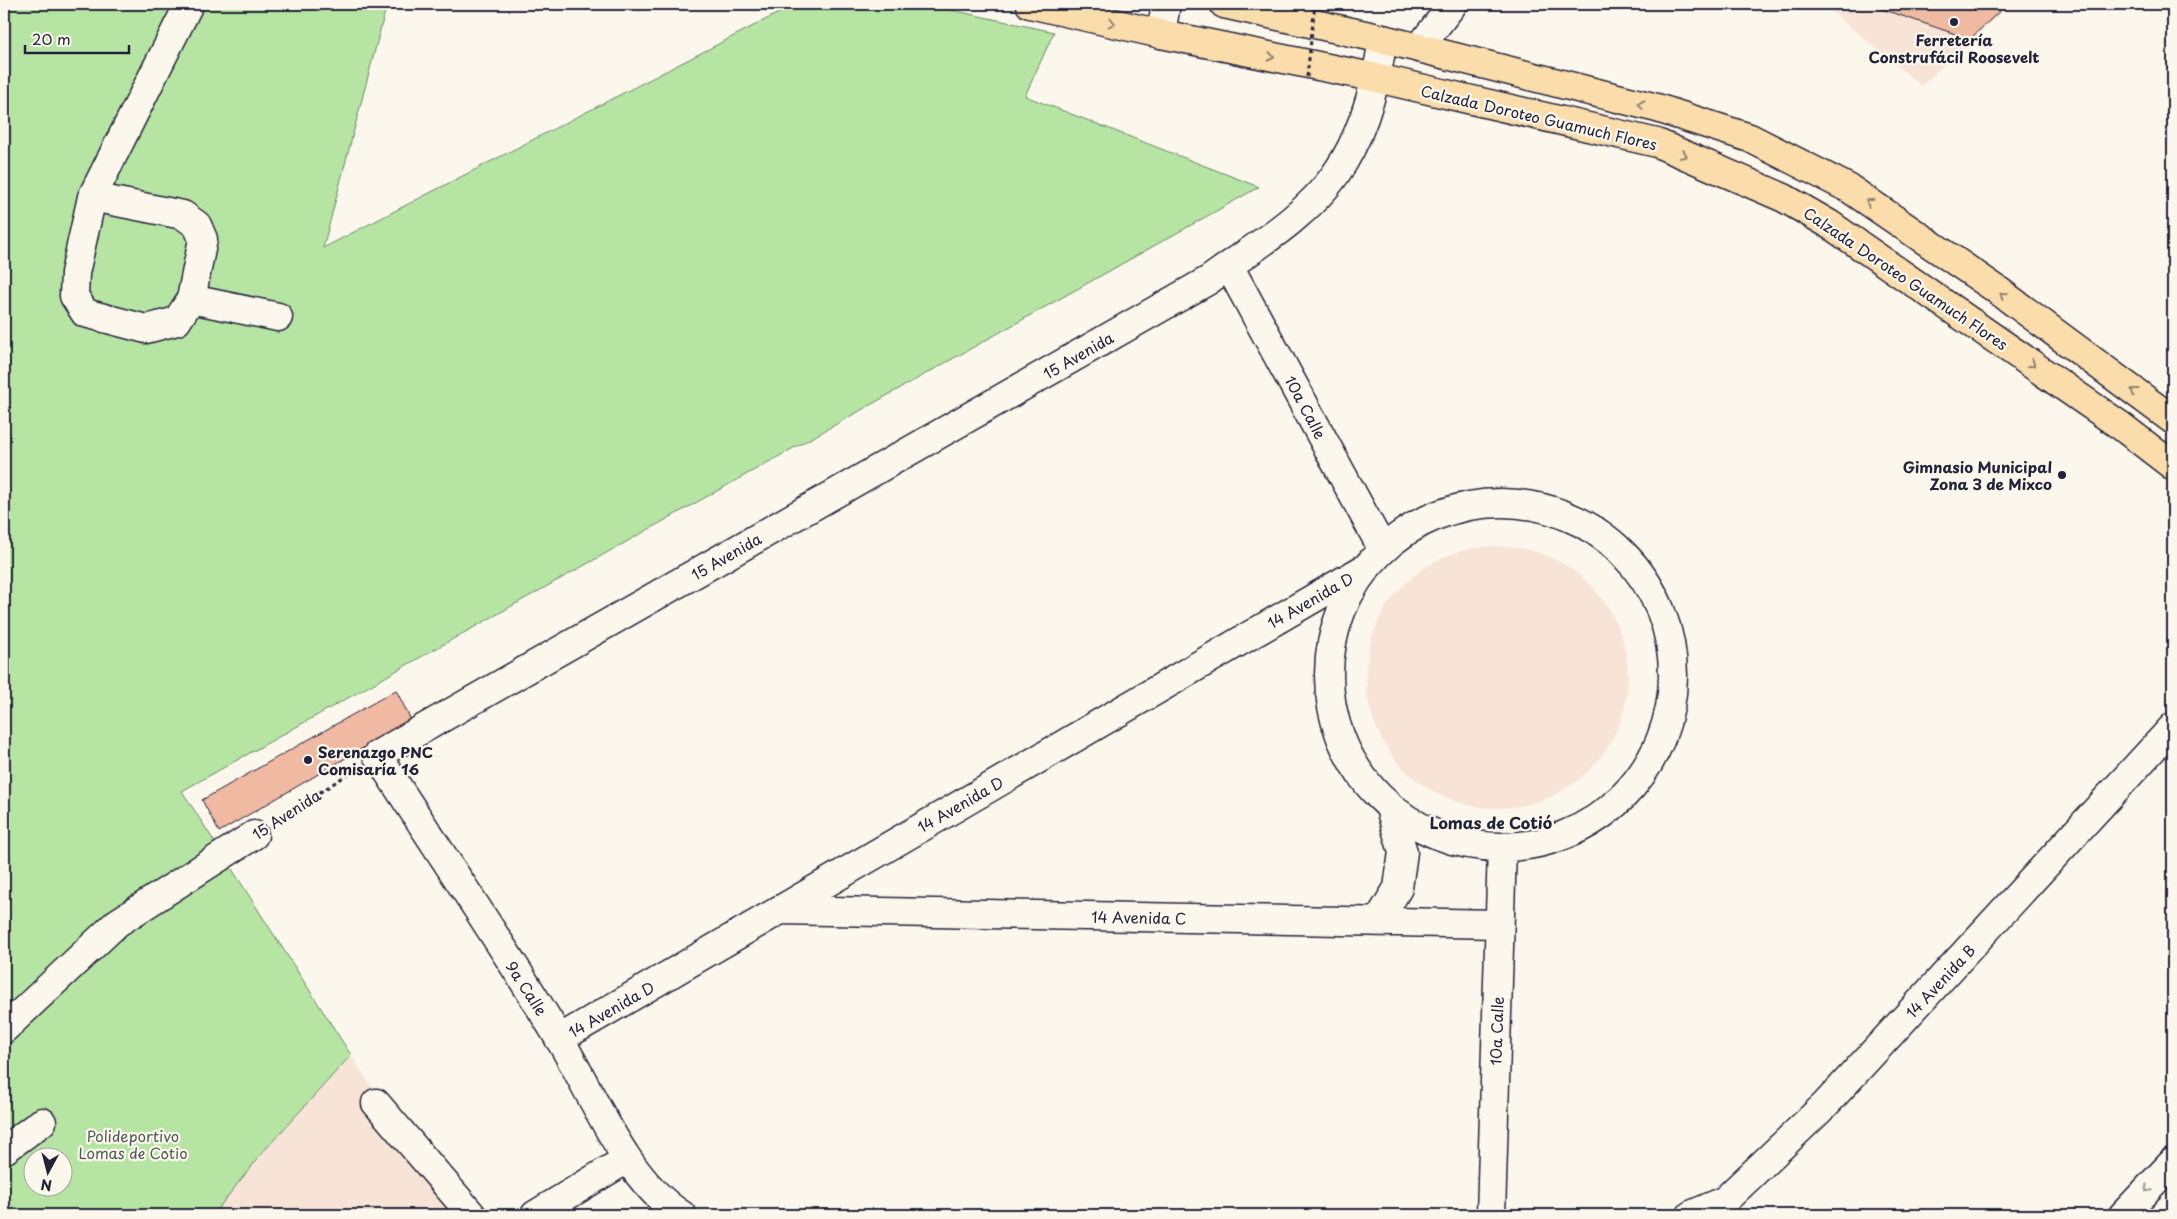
<svg xmlns="http://www.w3.org/2000/svg" width="2177" height="1219" viewBox="0 0 2177 1219" font-family="'Playpen Sans',sans-serif">
	<rect width="100%" height="100%" fill="#fbf7ec"/>
	<filter id="ink" filterUnits="userSpaceOnUse"><feTurbulence type="fractalNoise" baseFrequency=".02" numOctaves="2"/><feDisplacementMap in="SourceGraphic" scale="10" xChannelSelector="R" yChannelSelector="G"/><feConvolveMatrix kernelMatrix="1 2 1 2 8 2 1 2 1" color-interpolation-filters="sRGB"/></filter>
	<g filter="url(#ink)">
		<path fill="#f7e4d6" d="M1823,4H2011L1921,86Z
			M1366 677a131 131 0 1 1 262 0a131 131 0 1 1-262 0Z
			M351,1055L453,1215H213L262,1153Z"/>
		<path fill="#b6e5a3" stroke="#6c846f" fill-rule="evenodd" d="M4,4H387L323,248L792,6L793,4H923L1054,32L1025,96L1259,187L182,791L351,1055L262,1153L213,1215H4ZM32,1156H62V1186H32Z"/>
		<path fill="#efb9a2" stroke="#22223b" d="M1867,4H2007L1970,39Z
			M396,690L411,720L219,832L202,800Z"/>
		<g fill="none" stroke-linecap="round" stroke-linejoin="round">
			<defs>
				<path id="minor" d="M1161,34L1166,4
					M1419,48L1453,4
					M92,197L183,215L197,225L203,239L191,299L177,321L146,329L85,313L74,296L75,273L92,197L189,4
					M1229,266L1382,548
					M191,299L278,317
					M1329 675a172 172 0 1 1 344 0a172 172 0 1 1-344 0Z
					M779,910L1499,924
					M1378,921L1398,888L1403,852L1390,808
					M4,1029L117,923L254,835
					M559,1039L1362,570
					M376,1103L472,1215
					M4,1150L42,1122
					M535,1215L627,1159
					M682,1215C625,1179 594,1096 560,1040C502,943 438,850 377,755L1209,280C1250,250 1306,217 1335,175C1363,136 1376,85 1383,39
					M1491,1215L1502,847
					M1691,1215L1724,1201L1825,1105L2173,727
					M2123,1215L2173,1162"/>
				<path id="major" d="M1030,4L1161,34L1377,78L1657,143L1784,198L1829,224L2121,426L2173,466
					M1224,4L1383,39L1657,108L1750,138L1850,189L1996,289L2173,420"/>
			</defs>
			<use href="#minor" stroke="#22223b" stroke-width="31"/>
			<use href="#major" stroke="#22223b" stroke-width="31"/>
			<path stroke="#22223b" stroke-width="3" stroke-dasharray="4 4" stroke-linecap="butt" d="M279,819L351,772"/>
			<use href="#minor" stroke="#fbf7ec" stroke-width="28"/>
			<use href="#major" stroke="#fbddab" stroke-width="28"/>
			<path stroke="#22223b" stroke-width="3" stroke-dasharray="4 4" stroke-linecap="butt" d="M1307,77L1315,4"/>
		</g>
		<defs><path id="oneway-chevron" d="M-2-3.5L2.5 0L-2 3.5" fill="none" stroke-width="1.6" stroke-linecap="round" stroke-linejoin="round" transform="scale(1.25)"/></defs>
		<g stroke="#8e8073">
			<use href="#oneway-chevron" transform="translate(1112 23) rotate(13)"/>
			<use href="#oneway-chevron" transform="translate(1271 57) rotate(12)"/>
			<use href="#oneway-chevron" transform="translate(1641 104) rotate(-166)"/>
			<use href="#oneway-chevron" transform="translate(1684 155) rotate(23)"/>
			<use href="#oneway-chevron" transform="translate(1869 202) rotate(-145)"/>
			<use href="#oneway-chevron" transform="translate(2003 295) rotate(-144)"/>
			<use href="#oneway-chevron" transform="translate(2032 364) rotate(35)"/>
			<use href="#oneway-chevron" transform="translate(2134 391) rotate(-144)"/>
		</g>
		<use stroke="#99979c" href="#oneway-chevron" transform="translate(2148 1189) rotate(133)"/>
	</g>
	<g fill="#22223b" stroke="#fbf7ec" stroke-width="2">
		<circle cx="1954" cy="22" r="5"/>
		<circle cx="2062" cy="475" r="5"/>
		<circle cx="308" cy="760" r="5"/>
	</g>
	<g text-anchor="middle" dominant-baseline="central" stroke-width="4.5" stroke-linejoin="round" paint-order="stroke">
		<g font-size="15" font-weight="bold" fill="#22223b" stroke="#fbf7ec">
			<text x="1954" y="39">Ferretería<tspan x="1954" dy="17">Construfácil Roosevelt</tspan></text>
			<text x="2052" y="466" text-anchor="end">Gimnasio Municipal<tspan x="2052" dy="17">Zona 3 de Mixco</tspan></text>
			<text x="318" y="751" text-anchor="start">Serenazgo PNC<tspan x="318" dy="17">Comisaría 16</tspan></text>
		</g>
		<g font-size="15" fill="#22223b" stroke="#fbf7ec">
			<text transform="translate(1539 117) rotate(13)">Calzada Doroteo Guamuch Flores</text>
			<text transform="translate(1906 278) rotate(34)">Calzada Doroteo Guamuch Flores</text>
			<text transform="translate(1078 355) rotate(-30)">15 Avenida</text>
			<text transform="translate(1306 407) rotate(62)">10a Calle</text>
			<text transform="translate(726 556) rotate(-30)">15 Avenida</text>
			<text transform="translate(1310 600) rotate(-30)">14 Avenida D</text>
			<text transform="translate(960 804) rotate(-30)">14 Avenida D</text>
			<text transform="translate(286 814) rotate(-33)">15 Avenida</text>
			<text transform="translate(1139 917) rotate(1)">14 Avenida C</text>
			<text transform="translate(1940 981) rotate(-47)">14 Avenida B</text>
			<text transform="translate(527 988) rotate(57)">9a Calle</text>
			<text transform="translate(611 1009) rotate(-30)">14 Avenida D</text>
			<text transform="translate(1496 1031) rotate(-88)">10a Calle</text>
		</g>
		<g font-size="15" fill="#4e5c5a" stroke="#fbf7ec">
			<text x="133" y="1135">Polideportivo<tspan x="133" dy="17">Lomas de Cotio</tspan></text>
		</g>
		<g font-size="16" font-weight="bold" fill="#22223b" stroke="#fbf7ec">
			<text x="1491" y="822">Lomas de Cotió</text>
		</g>
	</g>
	<rect width="2177" height="1219" fill="none" stroke="#fbf7ec" stroke-width="20"/>
	<rect x="10" y="10" width="2157" height="1199" fill="none" stroke="#22223b" stroke-width="2" filter="url(#ink)"/>
	<g transform="translate(48 1172) rotate(187)"><circle r="24" fill="#fbf7ec" stroke="#a4a2a5"/>
	<path d="M0-4L9 19L0 12L-9 19Z" fill="#22223b"/>
	<text y="-8" font-size="14" font-weight="bold" text-anchor="middle" fill="#22223b">N</text>
	</g>
	<path d="M25 45v8h104v-8" fill="none" stroke="#22223b" stroke-width="2.5"/>
	<text x="32" y="45" font-size="15" fill="#22223b" stroke="#fbf7ec" stroke-width="4" paint-order="stroke">20 m</text>
</svg>
